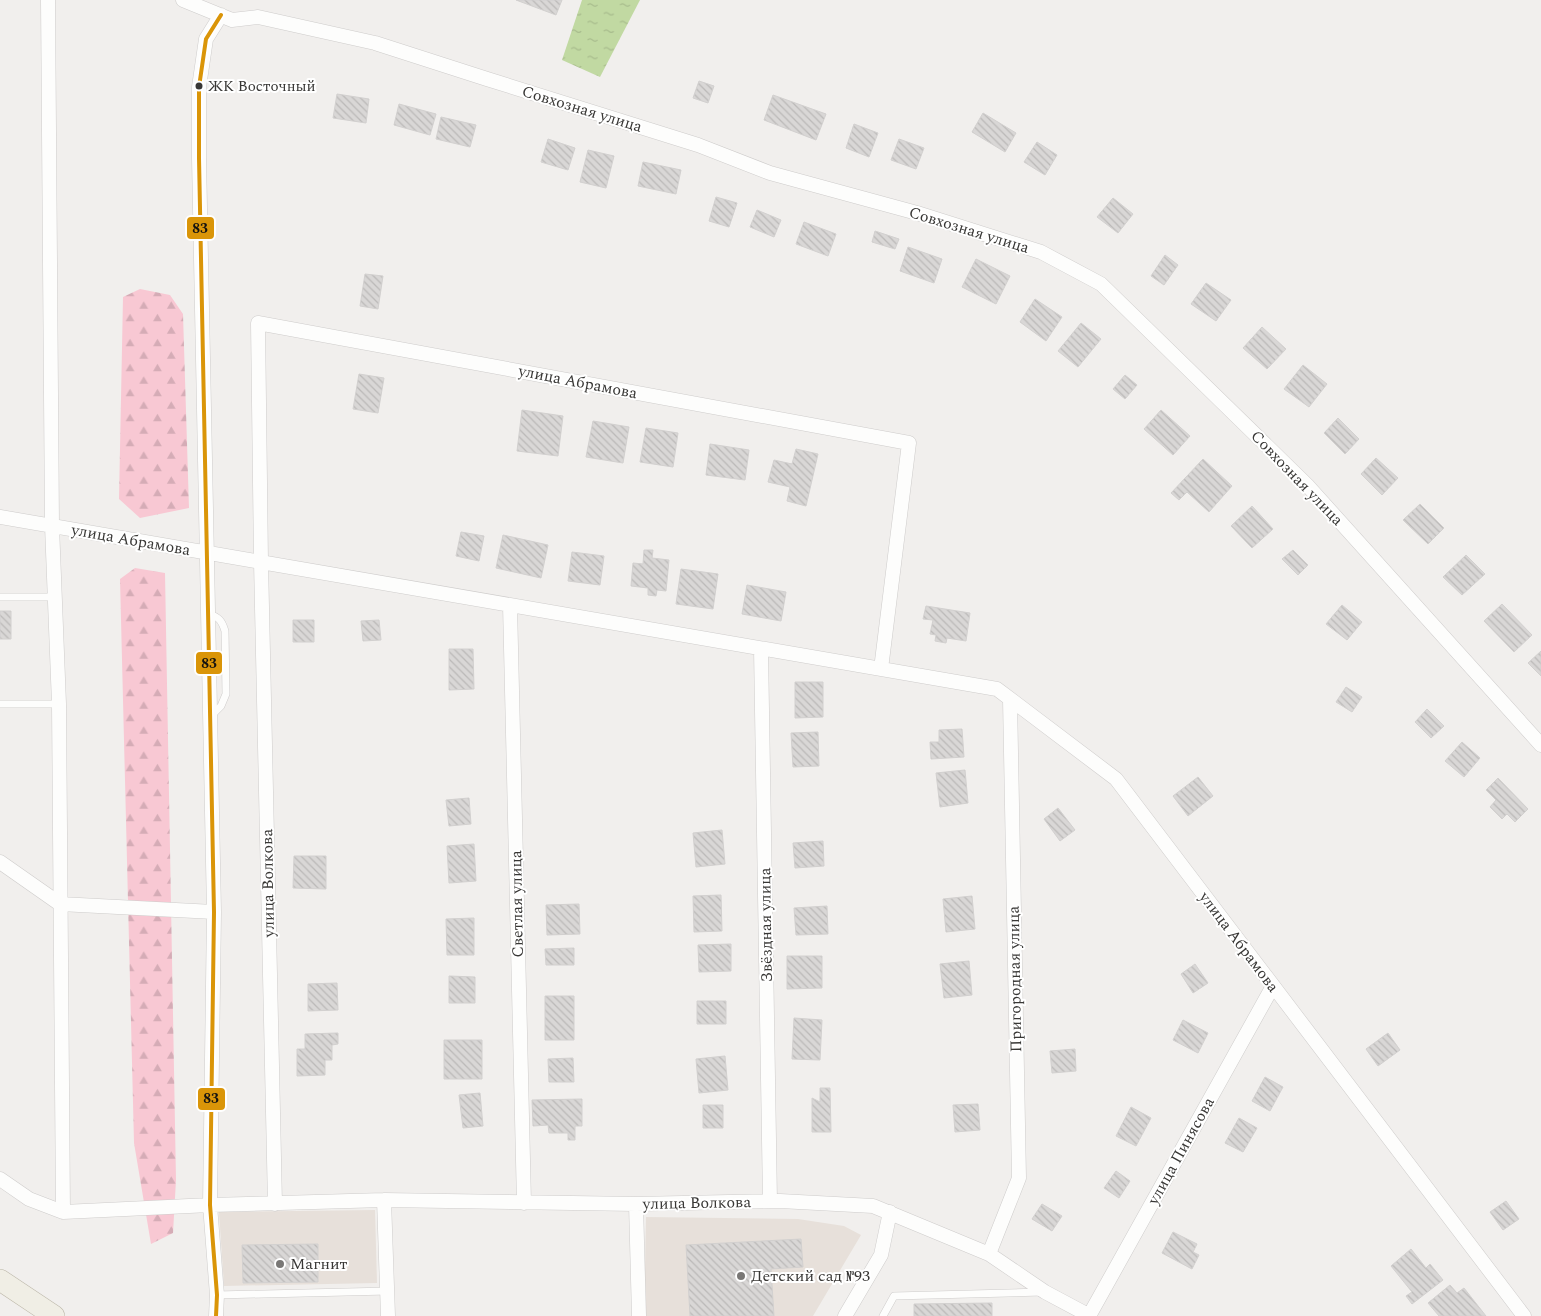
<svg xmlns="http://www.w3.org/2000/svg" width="1541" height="1316" viewBox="0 0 1541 1316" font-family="Spectral,serif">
	<defs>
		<pattern id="forest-firs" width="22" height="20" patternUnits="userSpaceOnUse" patternTransform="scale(1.25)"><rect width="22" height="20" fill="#f8c8d3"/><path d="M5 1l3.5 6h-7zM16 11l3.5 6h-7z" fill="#d5acb6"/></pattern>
		<pattern id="water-ripples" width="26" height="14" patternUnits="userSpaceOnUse" patternTransform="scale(1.25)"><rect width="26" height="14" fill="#c1d9a2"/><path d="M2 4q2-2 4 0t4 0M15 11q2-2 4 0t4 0" fill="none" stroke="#a7bb8c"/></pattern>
		<pattern id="building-back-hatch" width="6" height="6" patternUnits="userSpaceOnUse" patternTransform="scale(1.25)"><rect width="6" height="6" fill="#d9d7d6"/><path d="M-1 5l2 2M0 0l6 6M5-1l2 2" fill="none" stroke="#bbb9b8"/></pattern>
	</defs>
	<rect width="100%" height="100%" fill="#f1efed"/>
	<path fill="#e7e0da" d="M375,1210L377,1283L224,1286L219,1212Z
		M646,1217L798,1219L844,1226L861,1235L813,1316H644Z"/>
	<path fill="url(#forest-firs)" d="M140,289L170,295L183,314L189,508L140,518L119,499L123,297Z
		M135,568L165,573L176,1180L173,1233L151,1244L134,1143L120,579Z"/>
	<path fill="url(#water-ripples)" d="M582,0H640L600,77L562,60Z"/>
	<path fill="url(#building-back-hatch)" stroke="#d2d0cf" d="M516,0H562L556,15Z
		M699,81L714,86L708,103L693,98Z
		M337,94L369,99L366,123L333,118Z
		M773,95L826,114L816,140L764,120Z
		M399,104L436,114L430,135L394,125Z
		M983,113L1016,133L1005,152L972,132Z
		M441,117L476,125L470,147L436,139Z
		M854,124L878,133L869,157L846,148Z
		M548,139L575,148L568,170L541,162Z
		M899,139L924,148L916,169L891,160Z
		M1037,142L1057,155L1045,175L1024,162Z
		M588,150L614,156L606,188L580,182Z
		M643,162L681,170L676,194L638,186Z
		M716,197L737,203L729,227L709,221Z
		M1113,198L1133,214L1118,233L1097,217Z
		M757,210L781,220L774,237L750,227Z
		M804,222L836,234L828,256L796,244Z
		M875,231L899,239L895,249L872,242Z
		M908,247L942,259L934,283L900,271Z
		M1165,255L1178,265L1164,285L1151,276Z
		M976,259L1010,276L996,304L962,287Z
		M365,274L383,276L378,309L360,306Z
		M1206,283L1231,300L1216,321L1191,304Z
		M1035,299L1062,317L1046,341L1020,322Z
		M1081,323L1101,339L1078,367L1058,351Z
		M1262,327L1286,349L1267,369L1243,348Z
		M1303,365L1327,384L1309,407L1284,389Z
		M359,374L384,378L378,413L353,409Z
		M1125,375L1137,385L1125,399L1113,389Z
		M522,410L563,416L558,456L517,451Z
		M1161,410L1190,436L1173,455L1144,429Z
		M1338,418L1359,439L1345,454L1324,433Z
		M593,421L629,427L623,463L586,457Z
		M646,428L678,433L673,467L640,462Z
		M710,444L749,450L745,480L706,475Z
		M796,449L818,454L806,506L787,501L790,487L768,482L774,460L792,464Z
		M1376,458L1398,478L1382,495L1361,474Z
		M1203,459L1232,486L1209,512L1187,492L1179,500L1171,493Z
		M1420,504L1444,528L1428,544L1403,520Z
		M1252,506L1273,529L1252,548L1231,526Z
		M461,532L484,536L479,561L456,556Z
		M503,535L548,545L541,578L496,568Z
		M644,550H653L652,558L669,560L666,591L657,590L656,596L648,595V588L631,586L633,563L643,564Z
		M1293,550L1308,565L1298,575L1282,559Z
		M572,552L604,556L600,585L568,581Z
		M1466,555L1485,574L1462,595L1443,577Z
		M681,569L718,574L713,609L676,604Z
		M747,585L786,592L781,621L742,614Z
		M1502,604L1532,635L1514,652L1484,621Z
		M1342,605L1362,622L1347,640L1326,624Z
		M926,606L970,613L966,641L947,638L946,643L935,641L936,635L930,634L933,620L923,619Z
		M0,611H11V639H0Z
		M293,620H314V642H293Z
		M379,620L381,640L363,641L361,621Z
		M449,649H473L474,689L449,690Z
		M1541,651V676L1528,663Z
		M795,682H823V717L795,718Z
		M1346,687L1362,697L1352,712L1336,702Z
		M1427,709L1444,726L1431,738L1415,722Z
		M962,729L964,757L931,759L930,742H939V730Z
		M818,732L819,766L793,767L791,733Z
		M1462,742L1480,758L1464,777L1445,761Z
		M965,770L968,803L940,807L936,773Z
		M1198,777L1213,796L1188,816L1173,796Z
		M1498,778L1528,809L1515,822L1507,814L1502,819L1490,807L1496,800L1486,790Z
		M469,798L471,824L449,826L446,800Z
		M1058,808L1075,830L1060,841L1044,819Z
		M722,830L725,864L696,867L693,833Z
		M823,841L824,866L795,868L793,843Z
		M474,844L476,881L449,883L447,846Z
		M294,856H326V889L293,888Z
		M721,895L722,931L694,932L693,896Z
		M972,896L975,929L946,932L943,899Z
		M579,904L580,934L547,935L546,905Z
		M827,906L828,934L796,935L794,908Z
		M474,918V955H447L446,919Z
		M731,944V971L699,972L698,945Z
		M574,948V965H546L545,949Z
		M787,956H822V988L787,989Z
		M969,961L972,995L944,998L940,964Z
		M1195,964L1208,983L1193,993L1181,974Z
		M449,976L475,977V1003H449Z
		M337,983L338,1010L308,1011V984Z
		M545,996H574V1040H545Z
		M697,1001H726V1024H697Z
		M794,1018L822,1020L820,1060L792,1059Z
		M1183,1020L1208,1033L1198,1053L1173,1040Z
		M338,1033V1044L332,1045V1060H325V1075L297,1076V1049H305V1034Z
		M1388,1033L1400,1050L1378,1066L1366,1049Z
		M444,1040H482V1079H444Z
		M1075,1049L1076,1071L1052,1073L1050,1051Z
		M725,1056L728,1090L699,1093L696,1059Z
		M573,1058L574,1082H549L548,1059Z
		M1265,1077L1283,1087L1270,1111L1252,1101Z
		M820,1088H830L831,1132H812V1098L820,1102Z
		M480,1093L483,1126L463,1128L459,1095Z
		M582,1099V1126H575V1140H568V1133H549L548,1125L533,1126L532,1100Z
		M978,1104L980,1130L955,1132L953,1105Z
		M703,1105H723V1128H703Z
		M1131,1107L1151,1118L1136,1146L1116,1136Z
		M1239,1118L1257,1128L1243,1152L1225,1143Z
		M1116,1171L1130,1181L1119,1198L1104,1188Z
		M1506,1201L1519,1219L1503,1230L1490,1212Z
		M1042,1204L1062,1216L1052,1231L1032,1219Z
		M1173,1232L1197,1244L1193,1252L1199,1255L1192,1269L1162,1253Z
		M801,1239L803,1267L771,1269L774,1316H690L686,1245Z
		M318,1244V1282L243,1283L242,1245Z
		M1411,1249L1426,1268L1430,1264L1443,1280L1412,1304L1406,1296L1412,1292L1391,1266Z
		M1450,1285L1457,1293L1464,1288L1486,1316H1439L1428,1303Z
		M992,1303V1316H914V1304Z"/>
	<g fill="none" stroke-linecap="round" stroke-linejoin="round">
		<defs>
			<path id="lane" d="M0,597H55
				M209,614C219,617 222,621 225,631L226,694L221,706L211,716
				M0,704H59
				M217,1295L388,1291
				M883,1316L894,1296L1042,1292"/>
			<path id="street" d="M183,0L232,20L258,17L375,43L487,79L698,145L770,173L917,213L1041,252L1101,284L1307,485L1541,745
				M0,517L997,689L1116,779L1524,1316
				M510,605L524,1203
				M761,649L770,1201
				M0,862L60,904
				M60,904L214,912
				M0,1179L29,1199L63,1212L59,704L52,526L48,0
				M384,1200L388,1316
				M275,1204L261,562L258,323L909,443L881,669
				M636,1204L639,1316
				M63,1212L210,1205L384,1200L636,1204L780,1201L873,1206L989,1254L1045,1292L1090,1316
				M989,1254L1019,1178L1010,699
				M216,1316L217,1295L210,1205L214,912L199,158V87L206,39L221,15
				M845,1316L881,1255L890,1212
				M1089,1316L1273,986"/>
			<path id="primary" d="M0,1280L54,1316"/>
		</defs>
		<use href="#lane" stroke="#cecccb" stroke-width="8"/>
		<use href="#street" stroke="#cecccb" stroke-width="15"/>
		<use href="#primary" stroke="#bcb7a9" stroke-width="22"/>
		<use href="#lane" stroke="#fdfdfc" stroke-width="7"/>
		<use href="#street" stroke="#fdfdfc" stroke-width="14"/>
		<use href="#primary" stroke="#f0eee5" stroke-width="21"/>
		<defs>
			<path id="bus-1" d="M216,1316L217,1295L210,1205L214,912L199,158V87L206,39L221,15"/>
		</defs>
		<use href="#bus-1" stroke="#fff" stroke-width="8"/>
		<use href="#bus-1" stroke="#da9508" stroke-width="4"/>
	</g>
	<circle fill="#383735" stroke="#fff" stroke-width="2" cx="199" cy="86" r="4.5"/>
	<g fill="#797775" stroke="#fff" stroke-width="2">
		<circle cx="280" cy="1264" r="5"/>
		<circle cx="741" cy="1276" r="5"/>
	</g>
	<g text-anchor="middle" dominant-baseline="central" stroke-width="4" stroke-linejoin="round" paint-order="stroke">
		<g font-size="15" fill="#383735" stroke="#fff" text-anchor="start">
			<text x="208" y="86">ЖК Восточный</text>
		</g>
		<g font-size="16" fill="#383735" stroke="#fff">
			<text transform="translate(582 109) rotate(17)">Совхозная улица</text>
			<text transform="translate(969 230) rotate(17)">Совхозная улица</text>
			<text transform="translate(578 382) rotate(11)">улица Абрамова</text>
			<text transform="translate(1297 478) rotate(46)">Совхозная улица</text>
			<text transform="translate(131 540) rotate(10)">улица Абрамова</text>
			<text transform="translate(268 883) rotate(-91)">улица Волкова</text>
			<text transform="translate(517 904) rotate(-91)">Светлая улица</text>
			<text transform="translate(766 925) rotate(-91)">Звёздная улица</text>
			<text transform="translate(1239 942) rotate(53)">улица Абрамова</text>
			<text transform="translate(1015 979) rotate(-91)">Пригородная улица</text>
			<text transform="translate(1181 1151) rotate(-61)">улица Пинясова</text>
			<text transform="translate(697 1203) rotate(-1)">улица Волкова</text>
		</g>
		<g font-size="16" fill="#383735" stroke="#fff" text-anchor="start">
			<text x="290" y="1264">Магнит</text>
			<text x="751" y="1276">Детский сад №93</text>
		</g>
	</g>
	<g stroke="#fff" stroke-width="2">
		<rect x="186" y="216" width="29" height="24" rx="5" fill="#da9508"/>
		<rect x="195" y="651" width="28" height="24" rx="5" fill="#da9508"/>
		<rect x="197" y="1087" width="29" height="24" rx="5" fill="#da9508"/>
	</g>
	<g font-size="14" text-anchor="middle" font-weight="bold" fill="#111">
		<text x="200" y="233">83</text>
		<text x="209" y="668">83</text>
		<text x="211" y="1103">83</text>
	</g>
</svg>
